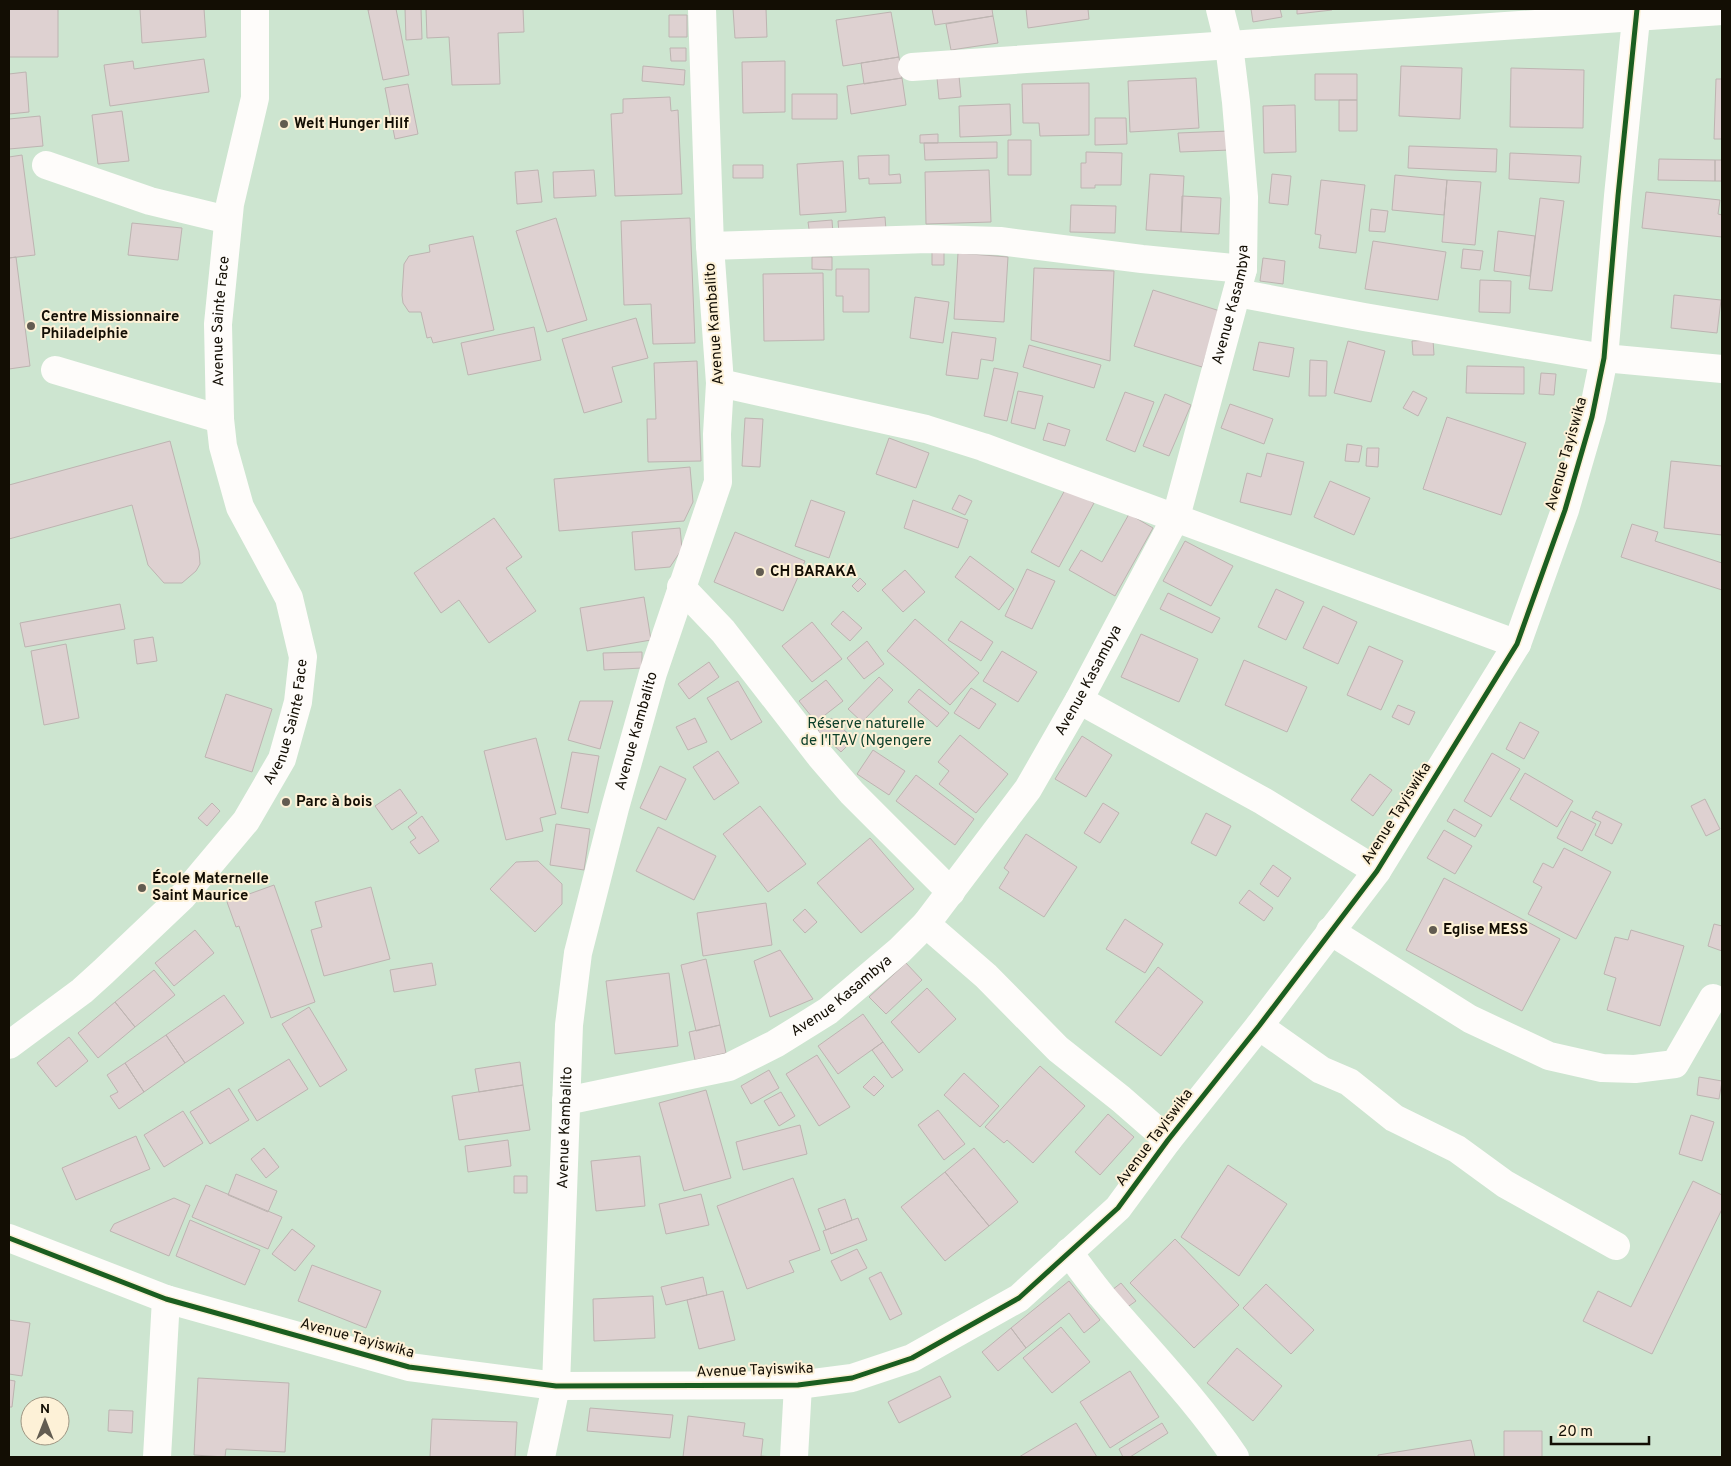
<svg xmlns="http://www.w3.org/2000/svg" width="1731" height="1466" viewBox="0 0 1731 1466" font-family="Overpass,sans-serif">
	<rect width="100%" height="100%" fill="#f5eedf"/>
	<path fill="#cde5d0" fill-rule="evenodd" d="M9,9H1722V1457H9ZM30,1406H60V1436H30Z"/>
	<path fill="#ded1d1" stroke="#bdb4b1" d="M9,9H58V57H9Z
		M140,9H204L206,37L142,43Z
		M373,9H396L409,75L383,80L368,10Z
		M405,9H421L422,39L406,40Z
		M426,9H523L524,32L498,33L500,84L452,85L449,37L427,38Z
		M733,9H766L767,37L735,38Z
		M932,9H992L993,16L935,25Z
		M1026,9H1088L1089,19L1028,28Z
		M1251,9H1280L1282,17L1253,22Z
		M1297,9H1332V10L1297,14Z
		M891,12L899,57L843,66L836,20Z
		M669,15H687V37H669Z
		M993,16L998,43L951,50L946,24Z
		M670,48H686V61H671Z
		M899,57L902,78L864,84L861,63Z
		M204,59L209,92L110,106L104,65L133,61L134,69Z
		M785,61V112L743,113L742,62Z
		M643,66L685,70L684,85L642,81Z
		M1401,66L1462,68L1460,119L1399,116Z
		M1511,68L1584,70L1583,128L1510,127Z
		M26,72L29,112L9,114V74Z
		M1315,74H1357V100H1315Z
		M959,76L961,97L939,99L937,78Z
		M902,78L906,105L851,114L847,86Z
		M1196,78L1199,128L1130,132L1128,81Z
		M1716,79H1722V139H1714Z
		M1089,83V135L1040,136L1039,123H1023L1022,84Z
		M408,84L418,134L395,139L385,88Z
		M792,94H837V119H792Z
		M670,97L671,111L678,110L682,194L615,196L611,114L623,113V99Z
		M1339,100H1357V131H1339Z
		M1010,104L1011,135L960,137L959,106Z
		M1295,105L1296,152L1264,153L1263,106Z
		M122,111L129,161L98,164L92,115Z
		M40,116L43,146L9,149V119Z
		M1095,118H1126L1127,144L1095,145Z
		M1229,131L1230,150L1180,152L1178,133Z
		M938,134V143H920V135Z
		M1008,140H1031V175H1008Z
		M997,142V158L925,160L924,143Z
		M1409,146L1497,149L1496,172L1408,168Z
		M1086,152L1122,153L1121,185H1095V188H1081V163H1086Z
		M1510,153L1581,156L1579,183L1509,179Z
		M22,155L35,255L9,258V157Z
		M889,155V175L900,174L901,183L869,184V178L859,179L858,156Z
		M1659,159L1715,160V181L1658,180Z
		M1715,160H1722V181H1715Z
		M843,161L846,212L800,215L797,164Z
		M733,165H763V178H733Z
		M538,170L542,202L517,204L515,172Z
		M594,170L596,196L554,198L553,172Z
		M989,170L991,222L926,224L925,172Z
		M1150,174L1184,176L1181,232L1146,230Z
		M1272,174L1291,176L1288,205L1269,203Z
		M1395,175L1447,180L1444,215L1392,210Z
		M1321,180L1365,185L1356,253L1319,248L1321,235L1315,234Z
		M1447,180L1481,182L1475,245L1442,242Z
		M1646,192L1720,200L1718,214L1722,215V237L1642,228Z
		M1182,196L1221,198L1219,234L1181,232Z
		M1540,198L1564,201L1552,291L1529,289Z
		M1071,205L1116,206L1115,233L1070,232Z
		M1371,209L1388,211L1385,232L1369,231Z
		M885,217L886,230L839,234L838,221Z
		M556,218L587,320L547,332L516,231Z
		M690,218L695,343L653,344L651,304L624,305L621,221Z
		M832,220L833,234L810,236L808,222Z
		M132,223L182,228L178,260L128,255Z
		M1498,231L1535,236L1530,276L1494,271Z
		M473,236L494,330L433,343L431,337L427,338L421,312H409L403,303L402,295L404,264L409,256L430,252L429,245Z
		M1373,241L1446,252L1438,300L1365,289Z
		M932,246H944V265H932Z
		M1463,249L1483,251L1480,270L1461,268Z
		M958,253L1008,257L1004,322L954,319Z
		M16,257L30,366L9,369V258Z
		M812,257H832V270L812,269Z
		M1263,258L1285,261L1283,284L1260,281Z
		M1034,268L1114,271L1110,361L1031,340Z
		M836,269H869V312H843V296H836Z
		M823,273L824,340L764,341L763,274Z
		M1480,280L1511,281L1510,313L1479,312Z
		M1153,290L1220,311L1202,367L1134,346Z
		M1674,295L1721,300L1717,333L1671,328Z
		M915,297L949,302L943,343L910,338Z
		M636,318L648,358L612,367L622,402L584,413L562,339Z
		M534,327L541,360L468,375L461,343Z
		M952,332L996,338L993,361L981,359L978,379L946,375Z
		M1433,340L1434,355H1413L1412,341Z
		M1348,341L1385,351L1371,402L1334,393Z
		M1259,342L1294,348L1289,377L1253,370Z
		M1029,345L1101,365L1094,388L1023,367Z
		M1310,360L1327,361L1326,396H1309Z
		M697,361L701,461L648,462L647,419H656L654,363Z
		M1467,366L1524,367V394L1466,393Z
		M994,368L1018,373L1007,421L984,416Z
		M1541,373L1556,374L1554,395L1539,394Z
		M1018,391L1043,396L1035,429L1011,423Z
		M1413,391L1427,398L1418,416L1403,408Z
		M1125,392L1154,402L1135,452L1106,440Z
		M1165,394L1191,405L1169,456L1143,446Z
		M1230,404L1273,419L1264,444L1221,428Z
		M1447,417L1526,443L1501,515L1423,489Z
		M745,418L763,419L760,467L742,466Z
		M1048,423L1070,430L1065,446L1043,440Z
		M889,438L929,453L916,488L876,474Z
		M170,441L199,551L200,564L196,571L182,583H164L148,565L132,505L9,539V485Z
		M1347,444L1362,446L1359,462L1345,461Z
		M1367,448H1379L1378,467L1366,466Z
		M1267,453L1304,462L1291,515L1240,502L1247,473L1261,477Z
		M1671,461L1722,466V535L1664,528Z
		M690,467L693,502L684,521L559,531L554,479Z
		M1330,481L1370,498L1354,535L1314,517Z
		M1066,488L1094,503L1059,567L1031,552Z
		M959,495L972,501L965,515L952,509Z
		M811,500L845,512L829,558L795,546Z
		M913,500L968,520L958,548L904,528Z
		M1129,514L1153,528L1115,596L1069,570L1081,550L1102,562Z
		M494,518L522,557L506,568L536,611L489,643L459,600L441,613L414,573Z
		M1632,524L1658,532L1655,541L1722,563V590L1621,557Z
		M680,528L682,549L670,567L635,570L632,532Z
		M735,532L805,561L783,611L714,582Z
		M1185,541L1233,566L1211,606L1163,581Z
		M970,556L1014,589L999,610L955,577Z
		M1027,569L1055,581L1032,629L1005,616Z
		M905,570L925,592L903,612L882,590Z
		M860,578L866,584L858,592L852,586Z
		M1276,589L1304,602L1286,640L1258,627Z
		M1168,593L1220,618L1212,633L1160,609Z
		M644,597L651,640L587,651L580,608Z
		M120,604L125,629L25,647L20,623Z
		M1323,606L1357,622L1338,664L1303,648Z
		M843,611L862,628L850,641L831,624Z
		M915,619L979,673L950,705L887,651Z
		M961,621L993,642L981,661L948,640Z
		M812,622L842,659L812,682L782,646Z
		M1141,634L1198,659L1179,702L1121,677Z
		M153,637L157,661L137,664L134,640Z
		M867,641L884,664L864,679L847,658Z
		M66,644L79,718L44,725L31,651Z
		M1369,646L1403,661L1381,710L1347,695Z
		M1002,651L1037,672L1018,702L983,681Z
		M642,652V668L604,670L603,653Z
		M1244,660L1307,687L1287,732L1225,705Z
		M709,662L719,677L689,699L678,684Z
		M879,677L893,690L862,722L848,709Z
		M826,680L843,701L816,722L799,701Z
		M738,681L762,722L731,740L707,698Z
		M971,688L996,704L979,729L954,713Z
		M919,689L949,713L937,727L908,702Z
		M226,694L272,709L252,772L205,757Z
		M580,701H613L600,749L568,740Z
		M1398,705L1415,712L1409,725L1392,717Z
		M695,718L707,742L688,750L676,727Z
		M831,718L854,739L841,752L818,731Z
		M1520,722L1539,732L1524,759L1506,749Z
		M960,735L1008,774L976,813L939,784L949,771L938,762Z
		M1082,736L1112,755L1086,797L1055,779Z
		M536,738L556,814L540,818L543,831L506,840L484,751Z
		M873,750L905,771L889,795L857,774Z
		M718,751L739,783L714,800L693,767Z
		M572,752L599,756L588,813L561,808Z
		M1492,753L1520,769L1491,817L1464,801Z
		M660,766L686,779L666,820L640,808Z
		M1525,773L1573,801L1557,827L1510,799Z
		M1370,774L1392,790L1373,816L1351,800Z
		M916,775L974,819L955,845L896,801Z
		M400,789L417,813L392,830L375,806Z
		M1705,799L1720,829L1706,836L1691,806Z
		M212,803L220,811L207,826L198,818Z
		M1103,803L1119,813L1100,843L1084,833Z
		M760,806L806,864L768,892L723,834Z
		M1454,809L1482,825L1475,837L1447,821Z
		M1571,811L1596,824L1582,851L1557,838Z
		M1596,811L1622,824L1612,844L1595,835L1601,822L1592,818Z
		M1206,813L1231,826L1216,856L1191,843Z
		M422,816L439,841L419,854L410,842L416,838L408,827Z
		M556,824L590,829L584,870L550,865Z
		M658,827L716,856L694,900L636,871Z
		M1444,830L1472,846L1455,874L1427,858Z
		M1026,834L1077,867L1044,917L999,888L1009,872L1004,868Z
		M870,838L914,889L861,933L817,883Z
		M1564,848L1611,872L1576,939L1528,914L1542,887L1533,882L1543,863L1553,868Z
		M538,861L562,884V904L535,932L490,889L516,862Z
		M1273,865L1291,878L1278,897L1260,884Z
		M1444,878L1560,939L1522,1011L1406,950Z
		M274,885L315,1002L271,1018L239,926L236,927L227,902Z
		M371,887L390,959L324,976L311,930L322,927L315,902Z
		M1249,890L1273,908L1264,921L1239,903Z
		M766,903L772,945L703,956L697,913Z
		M805,909L817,922L805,933L793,920Z
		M1125,919L1163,944L1145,973L1106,949Z
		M1714,924L1722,926V951L1708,946Z
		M195,930L214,953L174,986L155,963Z
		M1631,930L1684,946L1660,1026L1607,1010L1616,978L1604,974L1615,937L1628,940Z
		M780,950L813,999L770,1017L754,961Z
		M706,959L720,1025L696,1031L681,965Z
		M432,963L436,985L394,992L390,970Z
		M906,963L922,980L886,1014L869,997Z
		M1158,967L1203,1002L1161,1056L1115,1022Z
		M154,970L175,995L135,1027L115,1002Z
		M669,973L678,1046L615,1054L606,981Z
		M927,988L956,1019L919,1053L891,1022Z
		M224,995L244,1023L185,1063L166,1035Z
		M115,1002L135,1027L98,1058L78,1033Z
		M309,1007L347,1070L320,1087L282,1024Z
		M863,1014L883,1042L838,1074L818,1046Z
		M720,1025L726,1053L695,1060L689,1032Z
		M166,1035L185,1063L144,1092L125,1063Z
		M69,1037L88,1061L56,1087L37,1063Z
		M883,1042L903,1070L892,1078L872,1050Z
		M817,1055L850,1107L819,1126L786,1074Z
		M289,1059L308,1089L257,1121L238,1090Z
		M520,1062L523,1085L479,1092L475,1069Z
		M125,1063L144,1092L119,1109L110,1096L118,1092L107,1075Z
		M1040,1066L1085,1106L1033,1163L1007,1140L1004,1143L985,1127Z
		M769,1070L779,1088L751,1104L741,1086Z
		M964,1073L999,1106L980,1127L944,1095Z
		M874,1076L884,1086L874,1096L863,1087Z
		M1699,1077L1722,1081L1719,1099L1697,1095Z
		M523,1085L530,1130L459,1140L452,1096Z
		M229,1088L249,1120L210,1144L190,1112Z
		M706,1090L731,1178L684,1191L659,1103Z
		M781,1092L795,1116L779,1126L764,1101Z
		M938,1110L965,1144L944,1160L918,1125Z
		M183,1111L203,1143L164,1167L144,1135Z
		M1108,1114L1134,1137L1100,1175L1075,1152Z
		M1691,1115L1714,1122L1702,1161L1679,1154Z
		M800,1125L807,1154L743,1170L736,1142Z
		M136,1136L150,1169L76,1200L62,1168Z
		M508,1140L511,1166L468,1172L465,1146Z
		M264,1148L279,1167L266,1178L251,1159Z
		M974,1148L1018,1202L989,1226L945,1172Z
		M640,1156L645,1206L596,1211L591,1161Z
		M1228,1165L1287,1204L1239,1276L1181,1237Z
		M945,1172L989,1226L945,1261L901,1207Z
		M236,1174L277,1191L268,1212L228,1195Z
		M514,1176H527V1193H514Z
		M793,1178L820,1250L789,1261L794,1272L747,1289L717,1206Z
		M1693,1181L1722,1195V1209L1652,1354L1583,1321L1598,1291L1631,1307Z
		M206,1185L282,1217L268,1249L192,1217Z
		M701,1194L709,1225L666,1234L659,1204Z
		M174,1198L190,1205L169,1256L110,1231L114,1224Z
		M845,1199L852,1220L826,1230L818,1209Z
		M858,1218L867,1240L831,1254L823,1231Z
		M190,1220L260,1250L245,1285L176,1256Z
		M292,1229L315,1246L295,1271L272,1254Z
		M1175,1239L1239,1305L1194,1348L1130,1283Z
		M857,1249L867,1268L841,1281L831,1261Z
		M312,1265L381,1291L366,1328L298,1301Z
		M881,1272L902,1314L890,1320L869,1278Z
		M703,1277L707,1295L666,1305L661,1287Z
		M1069,1281L1100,1320L1084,1333L1069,1313L1026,1348L1011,1328Z
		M1121,1283L1136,1301L1126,1308L1112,1290Z
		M1266,1284L1314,1330L1291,1354L1243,1308Z
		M723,1291L735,1340L699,1349L687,1300Z
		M653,1296L655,1338L594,1341L593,1299Z
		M9,1320L30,1323L22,1376L9,1374Z
		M1061,1327L1090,1362L1052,1393L1023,1358Z
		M1011,1328L1026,1348L998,1371L982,1352Z
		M1237,1348L1282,1386L1253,1421L1207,1383Z
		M1130,1371L1159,1417L1110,1448L1080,1402Z
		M940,1376L951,1397L899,1423L888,1402Z
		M198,1378L289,1383L285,1452L226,1449L225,1457L194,1455Z
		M9,1380L15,1381L12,1407H9Z
		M590,1408L673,1415L670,1438L587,1431Z
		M109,1410L133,1411L132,1433L108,1431Z
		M688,1416L745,1423L743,1436L763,1439L761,1456L774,1457H683Z
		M432,1419L517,1422L515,1457H430Z
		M1076,1423L1097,1457H1019Z
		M1162,1423L1168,1433L1130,1457H1123L1119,1449Z
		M1504,1431H1542V1457H1504Z
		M1471,1440L1475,1457H1378V1455Z"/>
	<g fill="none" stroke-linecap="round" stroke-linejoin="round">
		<g stroke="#fefcfa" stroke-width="28">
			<path d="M912,67L1722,11"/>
			<path d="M46,165L150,201L228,220"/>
			<path d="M710,246L928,239L1000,241L1142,259L1243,269"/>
			<path d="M1237,293L1364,317L1604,358L1722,369"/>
			<path d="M55,370L220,419"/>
			<path d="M720,383L926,429L983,447L1517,644"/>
			<path d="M681,587L723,631L820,756L852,793L951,892"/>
			<path d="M1079,700L1263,801L1377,871"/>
			<path d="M926,924L986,976L1058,1049L1121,1099L1168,1140"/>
			<path d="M1330,931L1470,1019L1549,1056L1602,1068L1635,1069L1675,1064L1713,998"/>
			<path d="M1259,1026L1321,1070L1349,1082L1394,1118L1457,1149L1505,1184L1616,1246"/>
			<path id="s1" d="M9,1045L82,991L103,972L183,896L246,821L282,759L298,702L303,657L289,598L240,507L223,446L220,419L218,324L230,204L255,98V9"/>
			<path id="s2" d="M566,1101L729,1067L775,1044L828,1011L900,950L926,924L1028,789L1079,700L1176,517L1243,269L1244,197L1236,102L1229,45L1220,9"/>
			<path d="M9,1238L166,1299L409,1367L556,1386L798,1385L852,1378L912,1358L1019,1298L1118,1208L1168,1140L1259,1026L1377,871L1517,644L1565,510L1592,417L1604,358L1618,196L1637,9"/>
			<path d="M1069,1252C1079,1267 1090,1281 1101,1295C1147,1349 1196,1399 1235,1457"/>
			<path d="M157,1457L166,1299"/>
			<path id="s3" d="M541,1457L556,1386L569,1025L578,953L615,808L653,673L718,482L717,434L720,383L710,246L702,9"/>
			<path d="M794,1457L798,1385"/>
		</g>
		<defs>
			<path id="cycleway" d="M9,1238L166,1299L409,1367L556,1386L798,1385L852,1378L912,1358L1019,1298L1118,1208L1168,1140L1259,1026L1377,871L1517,644L1565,510L1592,417L1604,358L1618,196L1637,9"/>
		</defs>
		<use href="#cycleway" stroke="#fdf1d7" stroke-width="8"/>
		<use href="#cycleway" stroke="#1b5e20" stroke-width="5"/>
	</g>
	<g fill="#625c51" stroke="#fdf1d7" stroke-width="2">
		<circle cx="284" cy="124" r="5"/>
		<circle cx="31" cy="326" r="5"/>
		<circle cx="760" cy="572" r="5"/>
		<circle cx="286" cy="802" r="5"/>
		<circle cx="142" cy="888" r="5"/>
		<circle cx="1433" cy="930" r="5"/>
	</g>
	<g text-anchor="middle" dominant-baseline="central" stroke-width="4" stroke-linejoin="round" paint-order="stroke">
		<g font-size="15" font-weight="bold" fill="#130e04" stroke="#fdf1d7" text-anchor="start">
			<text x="294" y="124">Welt Hunger Hilf</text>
			<text x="41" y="317">Centre Missionnaire<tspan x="41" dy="17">Philadelphie</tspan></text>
			<text x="770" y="572">CH BARAKA</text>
			<text x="296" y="802">Parc à bois</text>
			<text x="152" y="879">École Maternelle<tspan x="152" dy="17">Saint Maurice</tspan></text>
			<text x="1443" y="930">Eglise MESS</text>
		</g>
		<g font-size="15" fill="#130e04" stroke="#fdf1d7">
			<text stroke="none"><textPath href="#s2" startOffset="1110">Avenue Kasambya</textPath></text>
			<text stroke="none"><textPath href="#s1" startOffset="856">Avenue Sainte Face</textPath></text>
			<text transform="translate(715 324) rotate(-94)">Avenue Kambalito</text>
			<text transform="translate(1567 454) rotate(-74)">Avenue Tayiswika</text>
			<text stroke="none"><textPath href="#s2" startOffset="705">Avenue Kasambya</textPath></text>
			<text stroke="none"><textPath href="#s1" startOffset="436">Avenue Sainte Face</textPath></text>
			<text stroke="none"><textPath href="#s3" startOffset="736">Avenue Kambalito</textPath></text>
			<text transform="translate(1397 814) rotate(-58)">Avenue Tayiswika</text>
			<text stroke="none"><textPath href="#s2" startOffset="300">Avenue Kasambya</textPath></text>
			<text stroke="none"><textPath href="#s3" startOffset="331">Avenue Kambalito</textPath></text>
			<text transform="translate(1155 1138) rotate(-53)">Avenue Tayiswika</text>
			<text transform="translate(357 1339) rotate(15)">Avenue Tayiswika</text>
			<text transform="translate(755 1371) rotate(-2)">Avenue Tayiswika</text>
		</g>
		<g font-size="15" fill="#0b3e29" stroke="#fdf1d7">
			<text x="866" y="724">Réserve naturelle<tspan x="866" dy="17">de l'ITAV (Ngengere</tspan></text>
		</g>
	</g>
	<rect width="1731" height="1466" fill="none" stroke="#130e04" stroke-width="20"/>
	<g transform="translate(45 1421)"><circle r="24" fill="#fdf1d7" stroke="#9f9683"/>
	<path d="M0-4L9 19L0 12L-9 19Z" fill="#625c51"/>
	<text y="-8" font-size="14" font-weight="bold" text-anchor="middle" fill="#130e04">N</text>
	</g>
	<path d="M1551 1436v8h98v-8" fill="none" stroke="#130e04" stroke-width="2.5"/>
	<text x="1558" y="1436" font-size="15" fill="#130e04" stroke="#fdf1d7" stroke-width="4" paint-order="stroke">20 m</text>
</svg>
